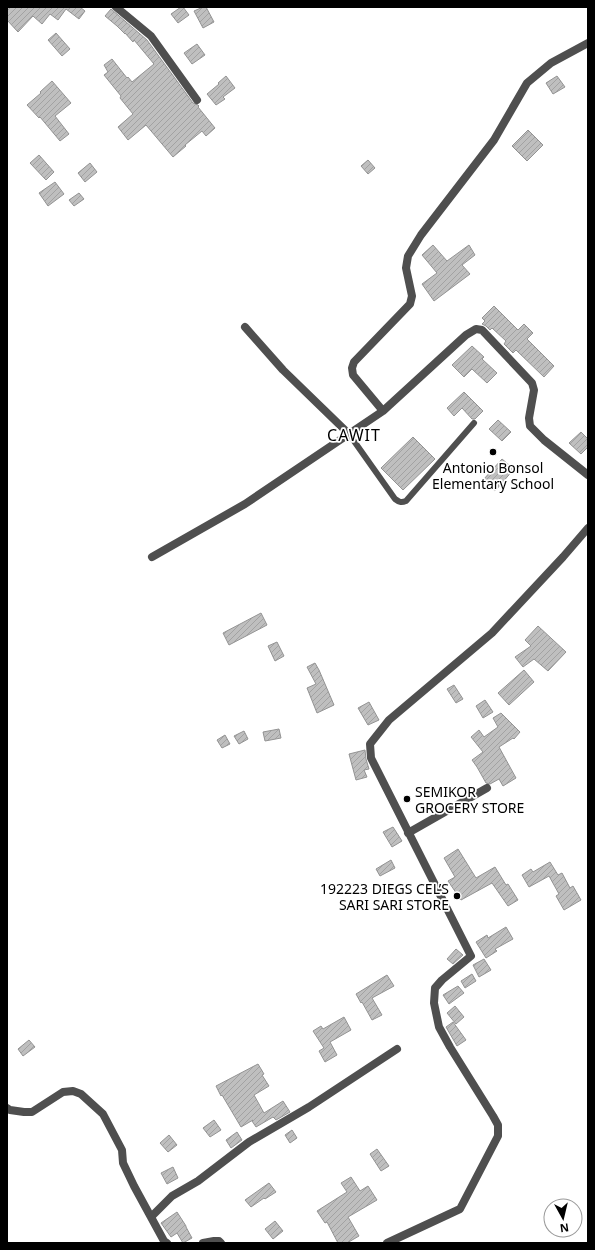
<svg xmlns="http://www.w3.org/2000/svg" width="595" height="1250" viewBox="0 0 595 1250" font-family="'Noto Sans',sans-serif">
	<defs>
		<pattern id="building-hatch" width="6" height="6" patternUnits="userSpaceOnUse"><rect width="6" height="6" fill="#bfbfbf"/><path d="M-1 1l2-2M0 6l6-6M5 7l2-2" fill="none" stroke="#a2a2a2"/></pattern>
	</defs>
	<rect width="100%" height="100%" fill="#fff"/>
	<path fill="url(#building-hatch)" stroke="#939393" d="M7,7H80L85,11L79,19L66,9L58,20L50,14L42,24L33,16L18,32L7,20Z
		M181,7H183L189,15L178,23L171,14Z
		M203,7H206L214,22L203,28L194,11Z
		M111,9L147,40L193,103L198,105L199,106L198,107L215,128L206,136L202,131L185,145L186,146L173,157L146,125L128,140L118,127L133,114L120,98L121,96L104,75L108,72L104,65L112,59L127,78L128,77L132,82L154,64L134,40L133,42L125,33V34L117,26L105,16Z
		M56,33L70,49L62,56L48,40Z
		M197,44L205,55L192,64L184,53Z
		M226,76L235,88L223,97L225,99L216,105L207,94L219,84L218,83Z
		M557,76L565,87L553,94L546,83Z
		M52,81L71,103L55,116L69,134L60,141L40,117L39,118L27,105L41,93L40,92Z
		M528,130L543,145L527,161L512,146Z
		M39,155L54,172L46,180L30,163Z
		M368,160L375,168L368,174L361,166Z
		M90,163L97,172L85,182L78,173Z
		M55,182L64,194L48,206L39,193Z
		M79,193L84,199L74,206L69,200Z
		M433,245L447,261L469,245L475,255L462,265L470,274L434,301L422,284L437,273L422,255Z
		M494,306L518,330L524,324L533,333L527,339L554,366L544,377L516,350L513,353L504,344L506,341L492,328L490,330L486,326L482,324L485,321L482,318Z
		M472,346L484,357L482,359L497,373L487,383L472,369L464,377L452,365Z
		M464,392L483,411L475,419H472L462,408L454,416L447,408Z
		M498,420L511,432L502,441L489,429Z
		M581,432L588,439V447L581,454L569,443Z
		M413,437L435,459L403,490L381,468Z
		M502,459L514,469L495,491L483,480Z
		M261,613L267,625L229,645L223,633Z
		M538,626L566,652L548,671L534,659L523,667L515,657L531,646L525,640Z
		M277,642L284,656L275,661L268,646Z
		M315,663L319,670L334,705L317,713L307,688L316,684L307,667Z
		M524,670L534,682L509,705L498,693Z
		M454,685L463,699L456,703L447,689Z
		M485,700L493,712L483,718L476,706Z
		M369,702L379,720L368,725L358,708Z
		M501,713L520,732L514,739L513,738L499,747L516,778L503,786L499,779L490,784L486,783L477,767L472,760L483,752L471,737L479,730L484,737L498,727L493,718Z
		M279,729L281,738L265,741L263,732Z
		M244,731L248,739L239,744L234,736Z
		M225,735L230,744L222,748L217,740Z
		M365,750L366,759L369,769L364,770L367,777L356,780L349,754Z
		M393,827L402,841L392,847L383,832Z
		M458,849L476,878L495,867L506,885L508,884L518,900L508,906L492,883L461,900L448,881L455,877L444,858Z
		M391,860L395,868L380,876L376,869Z
		M550,862L558,875L562,873L570,888L573,886L581,900L564,910L556,896L559,894L549,876L529,887L522,875L531,869L533,872Z
		M506,927L513,939L495,949L497,951L486,958L476,942L487,935L488,938Z
		M456,949L463,955L453,964L447,959Z
		M484,959L491,970L479,977L473,965Z
		M472,974L476,981L465,988L461,981Z
		M387,975L394,986L372,998L382,1015L372,1020L362,1002L361,1003L356,994Z
		M458,986L464,993L449,1004L443,995Z
		M455,1006L464,1017L456,1024L447,1013Z
		M344,1017L351,1030L330,1042L337,1055L325,1062L319,1051L324,1048L313,1031L321,1026L323,1029Z
		M453,1022L466,1040L457,1046L446,1027Z
		M29,1040L35,1047L23,1056L18,1049Z
		M258,1064L264,1074L262,1075L269,1086L254,1095L264,1113L283,1101L290,1112L276,1120L273,1117L256,1127L252,1121L253,1120L241,1127L222,1095L221,1096L216,1086Z
		M214,1120L221,1130L210,1137L203,1128Z
		M292,1130L297,1138L290,1143L285,1135Z
		M237,1132L242,1140L231,1148L226,1140Z
		M169,1135L177,1145L168,1152L160,1143Z
		M377,1149L389,1166L381,1171L370,1154Z
		M173,1167L178,1178L167,1184L161,1173Z
		M351,1177L360,1191L368,1186L377,1200L348,1217L359,1236L347,1243H338L327,1222L325,1223L317,1211L347,1192L341,1183Z
		M269,1183L276,1192L265,1199L264,1198L251,1207L245,1200Z
		M177,1212L186,1226V1227L192,1238L183,1243L177,1233L171,1237L161,1223Z
		M275,1221L283,1231L273,1239L265,1229Z"/>
	<g fill="none" stroke-linecap="round" stroke-linejoin="round">
		<path stroke="#4f4f4f" stroke-width="6" d="M349,434L395,499C399,502 401,503 406,501L474,423"/>
		<path stroke="#4f4f4f" stroke-width="8" d="M116,7L151,36L197,100
			M245,327L283,370L349,434
			M383,411L353,375L352,368L354,362L410,304L412,296L406,268L408,256L421,235L494,140L527,83L551,63L588,43
			M152,557L245,504L383,411L466,335L476,329L482,330L532,383L534,390L529,418L530,426L544,440L588,475
			M408,833L487,788
			M7,1108L10,1110L24,1112H32L63,1092L73,1091L81,1094L103,1114L122,1150L123,1163L134,1186L164,1241L167,1243
			M151,1217L172,1196L198,1181L249,1142L309,1107L397,1049
			M203,1243L214,1241H219L221,1243
			M387,1243L460,1209L498,1136V1125L493,1116L450,1047L439,1027L434,1003L435,988L442,980L471,956L371,758L370,744L389,720L492,633L563,557L588,528"/>
	</g>
	<g fill="#000" stroke="#fff" stroke-width="1.5">
		<circle cx="493" cy="452" r="4"/>
		<circle cx="407" cy="799" r="4"/>
		<circle cx="457" cy="896" r="4"/>
	</g>
	<g text-anchor="middle" dominant-baseline="central" stroke-width="3.5" stroke-linejoin="round" paint-order="stroke">
		<g font-size="14" fill="#000" stroke="#fff">
			<text x="493" y="467">Antonio Bonsol<tspan x="493" dy="16">Elementary School</tspan></text>
			<text x="415" y="791" text-anchor="start">SEMIKOR<tspan x="415" dy="16">GROCERY STORE</tspan></text>
			<text x="449" y="888" text-anchor="end">192223 DIEGS CEL’S<tspan x="449" dy="16">SARI SARI STORE</tspan></text>
		</g>
		<g font-size="16" letter-spacing="1" fill="#000" stroke="#fff">
			<text x="354" y="435">CAWIT</text>
		</g>
	</g>
	<rect width="595" height="1250" fill="none" stroke="#000000" stroke-width="16"/>
	<g transform="translate(563 1218) rotate(172)"><circle r="19" fill="#ffffff" stroke="#999999"/>
	<path d="M0-3L7 15L0 10L-7 15Z" fill="#000000"/>
	<text y="-6" font-size="11" font-weight="bold" text-anchor="middle" fill="#000000">N</text>
	</g>
</svg>
